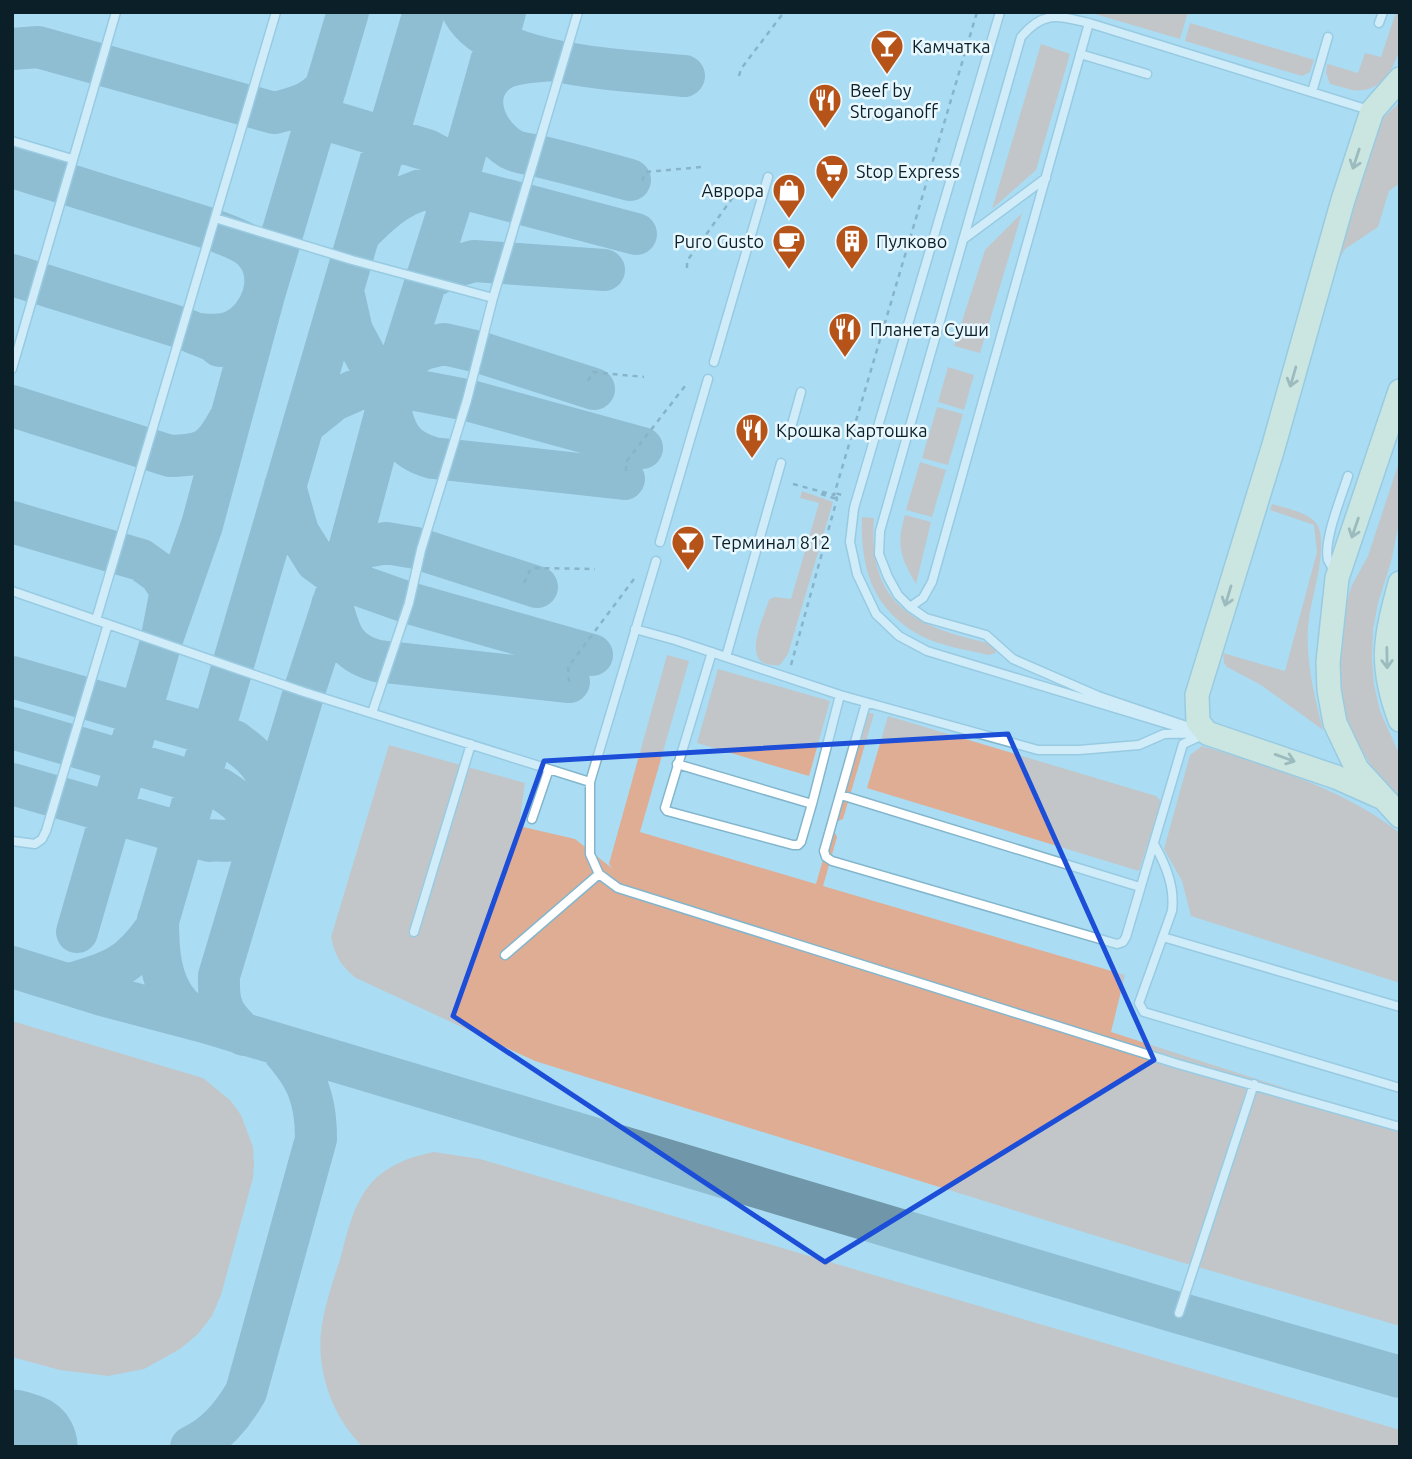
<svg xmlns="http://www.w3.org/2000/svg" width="1412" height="1459" viewBox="0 0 1412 1459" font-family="Ubuntu,sans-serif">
	<rect width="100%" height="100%" fill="#aaddf4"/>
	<path fill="#dfac94" d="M1088,12H1188L1180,39Z
		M1396,12H1400C1400,23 1402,36 1400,46C1396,65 1384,88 1363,90C1352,92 1340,86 1330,84L1326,73L1327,64L1314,60L1310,72L1302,76L1185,41L1190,23L1358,73L1365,53L1381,57Z
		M1041,44L1070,54L1036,170L992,209Z
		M1400,102V183L1389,191L1378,227L1345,249L1338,262L1378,128L1383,118Z
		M1022,213L980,353L954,346L985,250Z
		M948,367L974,375L964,410L938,402Z
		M937,407L963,414L948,465L922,458Z
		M1400,459V518L1391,562L1378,603L1373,629L1372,658L1374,685L1380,711L1400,756V800L1372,767L1344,721L1339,689V624L1352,585L1368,556Z
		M920,462L946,470L932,517L906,510Z
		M802,491L833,502L788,654L780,665C738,669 762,622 769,600L774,597L791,599L819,503L800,498Z
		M1272,504C1285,508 1308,512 1316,523C1330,541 1312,596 1309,618C1304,655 1314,694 1323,730L1261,685L1227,667L1224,663L1223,653L1285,671L1317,552L1314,525L1270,510Z
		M905,515L931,522L916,584C900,557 896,545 905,515Z
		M862,517L874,518C867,607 917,627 993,644L997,649L995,653L989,655C967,650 941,646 921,636C873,610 860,569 862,517Z
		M667,655L689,661L640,832L816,884L830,835L835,833L837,837L823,886L1125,975L1111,1032L1297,1092L1400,1122V1326L1167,1258L535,1061L356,978C341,966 335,956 331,937L389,745L525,783L519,826L575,839L613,869L609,864Z
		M718,669L830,701L809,776L697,743Z
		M867,712L874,714L843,819L838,821L836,818Z
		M888,716L1156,796L1160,800V806L1139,871L867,788Z
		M1202,746C1271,767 1342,788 1400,833V983L1191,916L1182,881L1164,849L1190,755Z
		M12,1021L203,1078L230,1100L241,1115L253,1147L254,1165L253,1178L221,1295L212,1316L198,1334L180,1349L144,1369L108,1376L60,1370L12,1357Z
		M434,1152L480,1159L1400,1430V1447H363C331,1416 315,1368 322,1324C326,1301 334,1278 341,1256C348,1229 355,1198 376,1178C393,1163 412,1156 434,1152Z"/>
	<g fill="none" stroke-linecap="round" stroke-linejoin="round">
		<path stroke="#7097a9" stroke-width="42" d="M463,12C493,67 628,70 684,76
			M12,49L38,47L274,113C295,108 312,104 326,87
			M552,60C537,62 518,61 504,68C468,86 481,131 511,149C520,154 532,154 542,157C571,164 601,172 630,180
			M337,123L427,150L442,158L456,186
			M12,167L211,229C225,235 245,240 255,252C277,278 261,318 234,331C221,336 209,335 196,334
			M360,233C387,205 406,190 446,184L636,234
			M12,275L182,328L214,341L220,346
			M425,280L453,267L474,261L604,270
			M343,291L352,331L367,359L407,387
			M399,367L411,356L423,349L444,344L479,352L594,389
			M388,402C395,433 401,449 433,458L624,479
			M12,406L170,456C205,455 212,451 229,420
			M303,425L334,400L361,388L384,384L467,400L642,448
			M285,486L298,532L316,561L341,579L409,603L592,655
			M12,522L141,560L159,573L171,590L161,642L77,932
			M341,579L353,554L365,547L386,543L416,548L537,587
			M332,605C340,636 345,652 377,661L569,682
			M161,642L202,525L264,295L348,12
			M12,677L234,741C246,750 257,758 265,772C280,800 260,834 230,840C224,842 215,840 208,840
			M12,728L220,789C247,806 257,817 256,850
			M12,784L210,841
			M158,919C158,948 159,983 181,1006C187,1012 197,1017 204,1022
			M12,967L102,995L204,1022L1179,1313L1400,1377
			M70,984C112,972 130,966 156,928L424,12
			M244,1035C222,1014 218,1006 219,976L304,692L341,579L393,385L456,186L505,12
			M191,1447C216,1435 232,1416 246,1392L316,1139C316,1096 306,1076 278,1045"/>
		<path stroke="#7097a9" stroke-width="107" d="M12,1443L24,1447"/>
		<defs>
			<path id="lane" d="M1000,12L854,508L850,542L857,574L876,614L899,636L927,651L1181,728
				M1379,23L1383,12
				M1080,54L1147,74
				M1312,92L1328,37
				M12,141L72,159
				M215,218L352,260L493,298
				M965,238L1046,178
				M714,362L768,177
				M12,369L116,12
				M789,435L801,392
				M660,542L708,379
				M656,561L590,782V854L599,874L618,888L1178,1064L1400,1127
				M1334,570C1332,567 1330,564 1328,560C1323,541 1342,495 1348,476
				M12,591L304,692L590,782
				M910,607L923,598L932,582L1089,23
				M96,620L276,12
				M635,629L675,640L840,695L1038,750H1079L1139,745L1164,734L1200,733
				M726,657L781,463
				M866,703L824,851L826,857L832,861L1117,944L1123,942L1126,937L1183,744L1205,734
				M372,713L409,603L421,550L467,400L493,298L578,12
				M1198,730L1098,696L1013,659L986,635L926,618L910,607L898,595L888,577L879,554L880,531L1021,37C1044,10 1058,16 1089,23L1369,110
				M677,764L812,804L801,842L798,845H793L667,811L665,808L712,652
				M841,795L1140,887
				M812,804L840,695
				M532,819L549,769
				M12,841L35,844L42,839L46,831L108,624
				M1154,844C1166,865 1175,887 1172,911L1139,1003L1144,1012L1400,1088
				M414,932L471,744
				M1163,937L1400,1007
				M505,955L599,874
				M1179,1313L1254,1084"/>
			<path id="secondary" d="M1400,391L1337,578L1328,662L1329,690L1335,723L1357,769L1400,816
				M1400,583C1385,639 1379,664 1400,720
				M1381,797L1336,777L1207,733L1198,722L1197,695L1273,448L1343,200L1372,111L1400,79"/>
		</defs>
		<use href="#lane" stroke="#83b6cc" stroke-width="11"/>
		<use href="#secondary" stroke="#83b6cc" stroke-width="26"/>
		<path stroke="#5f8394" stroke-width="2.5" stroke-dasharray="5 5" stroke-linecap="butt" d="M739,76L741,69L784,12
			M642,181L646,172L702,167
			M687,268V261L741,186
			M588,381L593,372L644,377
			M626,471V462L685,386
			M793,484L834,495L977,12
			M821,494L837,499
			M524,583L531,568L595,569
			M791,665L837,499L835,493L846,496
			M569,682L568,667L634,579"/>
		<use href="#lane" stroke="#fff" stroke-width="8"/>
		<use href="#secondary" stroke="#f4f1c7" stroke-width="23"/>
	</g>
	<defs><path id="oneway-shaft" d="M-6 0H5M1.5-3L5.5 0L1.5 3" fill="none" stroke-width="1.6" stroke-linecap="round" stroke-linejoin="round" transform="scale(1.75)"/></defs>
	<g stroke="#8b927f">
		<use href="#oneway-shaft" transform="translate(1356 159) rotate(108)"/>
		<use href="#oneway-shaft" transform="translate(1293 377) rotate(106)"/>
		<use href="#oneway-shaft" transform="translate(1355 528) rotate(109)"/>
		<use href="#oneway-shaft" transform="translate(1228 596) rotate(107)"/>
		<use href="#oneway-shaft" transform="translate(1387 658) rotate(89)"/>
		<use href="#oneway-shaft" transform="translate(1285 758) rotate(20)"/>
	</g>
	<path d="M0 0H1412V1459H0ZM1008,734L1154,1060L825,1262L453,1016L544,761Z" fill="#aaddf4" fill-opacity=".55" fill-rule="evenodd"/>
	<path fill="none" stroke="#1d4ed8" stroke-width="5" stroke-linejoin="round" d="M1008,734L1154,1060L825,1262L453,1016L544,761Z"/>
	<defs>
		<symbol id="bar-pin" viewBox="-11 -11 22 30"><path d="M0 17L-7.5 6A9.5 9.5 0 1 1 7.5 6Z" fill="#b65319" stroke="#e9f8ff"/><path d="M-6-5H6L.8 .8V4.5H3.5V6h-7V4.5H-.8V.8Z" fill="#fff"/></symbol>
		<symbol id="restaurant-pin" viewBox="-11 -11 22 30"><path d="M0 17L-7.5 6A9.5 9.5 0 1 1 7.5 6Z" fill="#b65319" stroke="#e9f8ff"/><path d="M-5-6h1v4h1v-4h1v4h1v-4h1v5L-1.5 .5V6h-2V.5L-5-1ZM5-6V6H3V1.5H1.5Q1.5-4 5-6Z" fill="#fff"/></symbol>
		<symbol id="supermarket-pin" viewBox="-11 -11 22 30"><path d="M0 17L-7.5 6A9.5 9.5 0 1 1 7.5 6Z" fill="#b65319" stroke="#e9f8ff"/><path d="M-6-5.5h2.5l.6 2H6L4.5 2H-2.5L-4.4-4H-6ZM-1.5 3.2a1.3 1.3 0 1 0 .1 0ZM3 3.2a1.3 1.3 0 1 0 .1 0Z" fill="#fff"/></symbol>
		<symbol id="shop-pin" viewBox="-11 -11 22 30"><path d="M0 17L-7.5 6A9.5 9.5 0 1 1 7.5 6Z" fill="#b65319" stroke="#e9f8ff"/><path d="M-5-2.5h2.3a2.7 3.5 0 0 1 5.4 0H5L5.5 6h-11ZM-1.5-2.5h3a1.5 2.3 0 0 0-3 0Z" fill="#fff"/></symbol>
		<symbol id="cafe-pin" viewBox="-11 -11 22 30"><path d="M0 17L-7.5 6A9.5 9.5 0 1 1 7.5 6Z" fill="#b65319" stroke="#e9f8ff"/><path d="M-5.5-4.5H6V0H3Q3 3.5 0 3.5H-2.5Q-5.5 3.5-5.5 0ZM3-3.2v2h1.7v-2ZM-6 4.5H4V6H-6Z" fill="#fff"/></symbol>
		<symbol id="building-pin" viewBox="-11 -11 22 30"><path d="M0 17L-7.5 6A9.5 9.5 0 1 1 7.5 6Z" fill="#b65319" stroke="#e9f8ff"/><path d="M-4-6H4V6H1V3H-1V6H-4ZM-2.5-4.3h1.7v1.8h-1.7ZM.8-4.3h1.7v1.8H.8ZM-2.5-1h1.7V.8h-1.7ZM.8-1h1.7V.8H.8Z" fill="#fff"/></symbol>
	</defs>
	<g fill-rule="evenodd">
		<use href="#bar-pin" x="868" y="27" width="38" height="52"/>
		<use href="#restaurant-pin" x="806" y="81" width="38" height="52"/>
		<use href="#supermarket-pin" x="813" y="152" width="38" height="52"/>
		<use href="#shop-pin" x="770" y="171" width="38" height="52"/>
		<use href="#cafe-pin" x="770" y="222" width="38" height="52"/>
		<use href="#building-pin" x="833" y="222" width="38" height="52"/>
		<use href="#restaurant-pin" x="826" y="310" width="38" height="52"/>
		<use href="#restaurant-pin" x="733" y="411" width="38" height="52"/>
		<use href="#bar-pin" x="669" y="523" width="38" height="52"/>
	</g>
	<g text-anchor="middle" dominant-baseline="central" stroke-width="5" stroke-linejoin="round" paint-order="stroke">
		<g font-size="18" fill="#0b1f28" stroke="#e9f8ff" text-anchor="start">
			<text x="912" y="46">Камчатка</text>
			<text x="850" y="90">Beef by<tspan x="850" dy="21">Stroganoff</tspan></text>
			<text x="856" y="171">Stop Express</text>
			<text x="764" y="190" text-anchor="end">Аврора</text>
			<text x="764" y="241" text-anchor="end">Puro Gusto</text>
			<text x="876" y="241">Пулково</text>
			<text x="870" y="329">Планета Суши</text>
			<text x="776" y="430">Крошка Картошка</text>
			<text x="712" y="542">Терминал 812</text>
		</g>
	</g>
	<rect width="1412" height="1459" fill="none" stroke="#0b1f28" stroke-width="28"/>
</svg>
